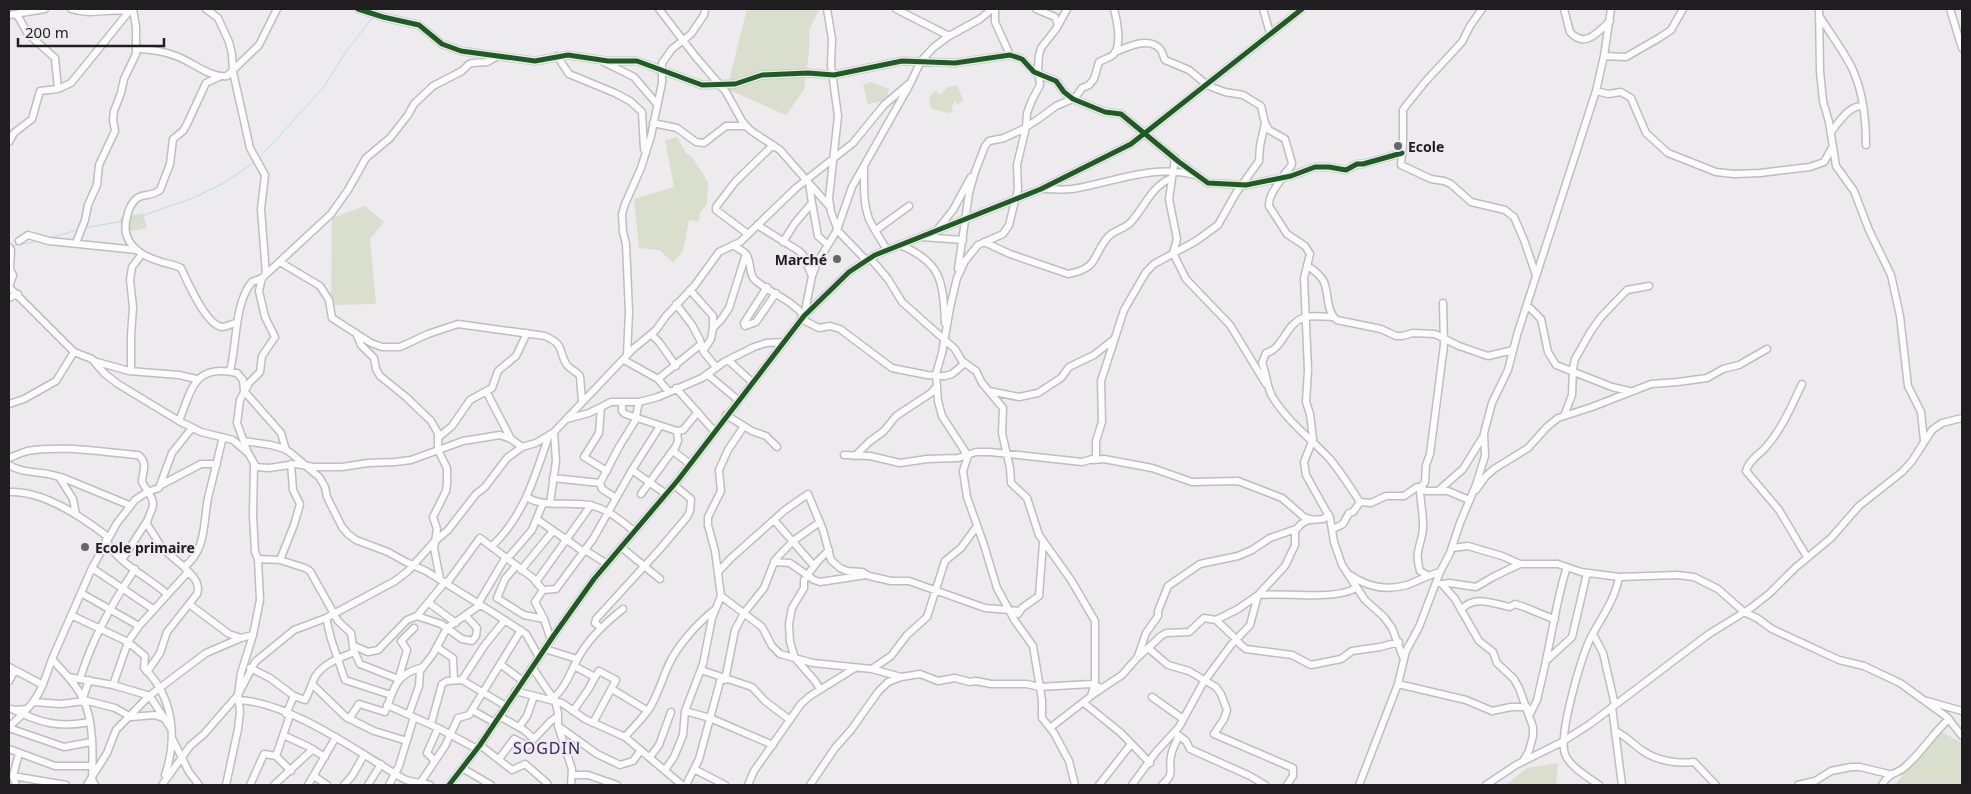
<svg xmlns="http://www.w3.org/2000/svg" width="1971" height="794" viewBox="0 0 1971 794" font-family="'Noto Sans',sans-serif">
	<rect width="100%" height="100%" fill="#edebee"/>
	<path fill="#dadecc" d="M747,9L819,10L809,30V51L804,90L786,115L727,89Z
		M870,82L889,89L886,100L868,104L863,85Z
		M957,85L963,100L958,105L955,101L951,109L953,112L949,113L932,109C927,103 929,96 935,91L943,95L942,92L948,87Z
		M677,137L686,153L692,157L708,182L707,204L700,213L699,221L689,220L683,251L673,263L660,250L639,248L634,199L674,187L665,140Z
		M365,206L384,222L370,239L376,304L331,305L332,218Z
		M143,213L147,228L122,233L120,218Z
		M1938,730L1962,743V785H1895Z
		M1558,763L1556,785H1506L1527,768Z"/>
	<g fill="none" stroke-linecap="round" stroke-linejoin="round">
		<path stroke="#b5dfeb" stroke-width="1" d="M260,157L324,87L345,53L373,17
			M130,220L193,198L224,183L255,162
			M84,228L124,221
			M50,238L77,230
			M11,246L39,241"/>
		<defs>
			<path id="minor" d="M71,9C93,16 107,8 128,11
				M206,9L218,18L229,42L232,54L233,72L250,148L265,175L261,209L266,274
				M358,9L383,17L419,25L442,44L461,51L535,61L568,55L608,61H637L702,85L735,84L762,75L808,73L834,75L902,61L955,63L1010,55L1022,59L1034,72L1056,81L1064,92L1073,99L1105,112L1121,114L1179,162L1208,183L1246,185L1291,176L1315,167H1329L1346,170L1357,164H1363L1402,153
				M659,9L695,56L726,92L742,121L750,130L780,150L830,207
				M827,9L832,39L831,65L838,116L829,198L831,212L837,228
				M896,9L949,36
				M995,9V22L1010,55
				M1036,9L1055,17L1058,25
				M1067,9L1056,29L1041,48L1039,55L1038,68L1040,85L1032,100L1027,113L1026,127L1017,165L1018,189L1009,225L1003,234L978,245L965,261L957,278L951,303L942,353L936,374L938,401L942,416L968,456L963,471L967,497L984,545L997,588L1015,621L1033,646L1042,700V718L1054,733L1069,761L1075,785
				M1263,9L1270,33
				M1482,9L1470,26L1462,42L1425,82L1405,107L1403,110V143L1401,165L1431,179L1444,181L1451,184L1471,202L1505,210L1510,214L1514,217L1524,240L1536,275
				M1564,9L1570,32C1585,49 1598,32 1610,21
				M1819,9L1820,71L1823,101L1829,122L1836,166L1854,191L1869,230L1891,275L1900,316L1908,386L1921,412L1924,441
				M1950,9L1962,48
				M15,14L19,18L28,34L55,58L58,89
				M9,15L45,9
				M1820,17C1830,33 1842,49 1851,66C1863,90 1866,119 1866,145
				M136,49C150,49 163,51 176,56C193,62 209,78 227,76L259,45L277,9
				M557,56L569,74L615,93L630,101L642,112L644,149
				M1604,56L1626,57L1659,38L1671,30L1683,9
				M602,61L634,77L657,104
				M219,77L206,83L187,124L183,131L173,139L170,164L160,190C152,196 145,194 139,197C132,201 128,210 127,217C120,241 138,255 159,261C166,264 174,264 181,268C187,281 206,325 222,327C227,327 232,323 237,323
				M1596,91L1608,94L1621,92L1631,98L1646,133L1668,153L1716,172L1734,174L1760,173L1810,167L1824,162L1833,146
				M653,123L677,128L696,142L704,143L726,126H746
				M1265,123L1269,130L1285,139L1292,163C1291,169 1288,169 1285,173C1280,183 1268,194 1269,206L1287,234L1305,246L1310,254L1304,278L1308,370L1306,402L1310,414L1313,439L1304,462L1306,475L1330,518L1334,542L1342,565L1365,600L1384,617L1392,628L1403,657
				M1831,132C1839,122 1849,105 1863,106
				M9,142L14,133L32,119L40,91L58,89L71,83L131,9
				M1175,158L1169,199L1177,239L1173,253L1186,279L1230,325L1266,384
				M864,168C864,185 863,203 869,219C874,230 881,240 887,250
				M1045,189C1054,189 1063,190 1072,189C1115,182 1151,164 1195,175
				M812,203L818,236L828,245
				M757,225L799,251L803,255L812,276
				M837,230L866,260
				M876,230L909,206
				M937,230L953,210L971,177
				M748,234L716,210V207L735,182L773,145
				M922,237L963,240
				M19,241L28,235L49,241L137,250
				M783,242L795,223L812,203L809,183
				M984,242L1010,254L1068,274C1100,268 1092,255 1108,237C1114,230 1125,229 1131,222C1144,208 1152,185 1172,178
				M76,243L85,220L88,205L97,185L99,165L115,131L113,120L114,111L121,93L124,79L136,54V27L133,9
				M733,245C737,248 743,251 746,254C752,262 748,274 755,280C771,294 791,299 804,316
				M900,245C941,262 943,280 945,323
				M9,247L11,250L10,269L13,275L9,287L74,352L92,359L105,374L118,384L179,421L201,432L233,440L249,454L256,467L269,468L296,464L314,467H342L368,463L395,462L411,460L463,441L500,435L511,439L522,447
				M870,258L888,279L902,302L955,349L962,361L976,371L982,383L1003,408L1002,433L1010,468L1011,483L1027,498L1039,535L1071,580L1095,621V684L1091,696
				M280,262L320,286L329,300L332,318L371,343L382,347H400L428,334L458,324L545,336C567,346 557,351 567,365C571,370 576,371 580,376L582,401
				M1307,265C1313,270 1321,275 1324,282C1329,294 1326,312 1337,320L1381,329L1396,336H1402L1413,333L1435,334L1459,346L1488,356L1513,350
				M958,269L969,193L975,172L985,146L989,141L1004,138L1021,130L1037,120L1056,106L1075,98L1082,88L1089,85L1094,79L1099,62C1104,59 1110,58 1114,54C1122,44 1117,20 1114,9
				M767,287L744,323L745,326L756,322L776,293
				M690,290L713,316V328
				M9,298L18,294
				M676,304L692,325L700,340L703,351
				M1527,305L1541,319L1548,352L1556,365L1612,387L1629,391
				M804,316L812,276L817,263L837,230L852,187L909,86L921,61L934,47L949,36L980,19L992,9
				M1333,317C1324,317 1314,315 1306,317C1285,322 1284,349 1266,353L1262,363C1267,374 1266,385 1272,396C1286,420 1310,438 1329,458C1341,472 1350,487 1360,502
				M801,319L819,328L830,326L840,329L892,368L927,375L945,376L952,374L965,363
				M356,333L361,345L374,358L376,369L380,376L406,397L431,421L438,433V450L447,468V484L446,491L433,517L437,529L434,548L440,579
				M651,334L659,342L676,366
				M627,355L629,312L626,244L623,232L622,214L625,204L641,168L651,136L662,83V63L672,49L691,34L704,15L705,9
				M624,360L658,379L669,392
				M728,360L752,382
				M97,362L129,371L179,375L196,379
				M716,367L703,351L711,339L713,328L721,320L729,308L746,254
				M131,371V336L133,307L130,280L132,267L142,254
				M230,371C237,345 234,303 252,282L262,278
				M707,374L738,400
				M658,379L700,345
				M1802,384C1792,405 1782,429 1766,447C1760,454 1748,461 1746,471L1779,510L1807,557
				M676,388L714,431
				M486,391L511,439
				M989,391L1019,397L1038,393L1061,378L1069,367L1094,355L1113,340
				M622,402V411L625,414L677,431L683,430L698,412
				M9,404L24,399L56,381L74,352
				M601,407L599,433L584,457L607,471
				M726,415L752,431L766,436L777,447
				M1564,416L1572,395L1573,368L1575,359L1591,331L1601,317L1627,290L1649,286
				M567,419L589,413L611,402H639L658,397L702,378L724,362L754,347L766,343L783,342
				M179,421C192,389 194,363 237,373L243,380L244,391L281,433L286,450
				M439,437L452,426L470,400L492,388L498,371L516,356L527,333
				M244,441L271,445L285,449L292,454L319,477L325,487L327,497L342,527L348,534L356,540L388,552L406,562L426,571L492,612L526,634L539,657
				M673,451L690,464
				M248,453L237,423L240,400L249,383L260,372L262,356L275,337L265,317L259,291L262,278L331,214L348,190L366,158L390,138L408,115L414,104L433,86L462,71L469,64L472,63L487,62L498,56
				M844,455L870,456L900,463L927,459L958,458L976,452H990L1082,462L1096,458V441L1102,422L1101,381L1124,310L1146,272L1154,264L1196,241L1218,225L1236,193L1259,161L1260,146L1265,123L1261,106L1243,95L1225,92L1214,88L1206,84L1189,70L1165,60C1163,57 1163,52 1160,49C1149,36 1128,47 1115,52
				M855,456L869,442L884,431L896,416L931,393L937,386
				M9,458C14,456 21,453 27,451C64,445 101,452 138,455C149,463 142,472 142,482C145,488 154,498 153,504C153,511 147,517 147,524L162,548L184,567
				M1093,460L1104,459L1152,468L1192,482L1238,481L1282,498L1304,517L1313,520
				M9,465C24,475 43,470 59,477L73,499L76,515
				M632,470L666,494
				M61,477L129,505
				M553,478L600,483
				M161,485L201,464H217
				M1476,490L1486,476L1494,469L1528,448L1547,427L1558,418L1592,407L1651,384L1678,382L1707,378L1723,369L1739,365L1767,349
				M1438,491H1448L1469,500L1470,498
				M9,492C43,490 82,517 108,537
				M641,494L676,446L678,441L677,431
				M527,497C544,509 572,500 593,506C609,510 621,521 634,531
				M616,498L602,489L600,483L619,447L635,421L639,402
				M550,503L556,461L554,432
				M538,520L584,552
				M774,520L814,566
				M1333,529L1343,524L1349,513L1353,512L1360,502L1371,503L1386,496H1404L1417,487L1426,491H1438L1463,469L1484,435
				M106,540C118,564 147,576 167,594
				M492,546C524,516 535,476 549,435
				M621,547L660,579
				M1452,548L1468,546L1502,556L1520,564H1558L1581,572L1619,577
				M585,550L607,564
				M258,559L280,560L294,525L300,504L293,490L291,464
				M122,560L147,521
				M280,560L305,568L310,571L338,621L351,633L354,653
				M774,562L790,563L814,580L820,582L866,575
				M516,566L505,579L497,598L524,615L544,619
				M92,568L153,609
				M521,570L553,531
				M719,571L730,559L785,510L808,494L823,530L831,560L840,568L847,571L862,572L869,576L891,581H909L985,608L1020,611
				M1350,575C1367,587 1386,591 1407,585C1418,581 1428,575 1440,572
				M1427,575L1420,571C1413,549 1424,542 1423,524C1423,512 1420,500 1420,488L1425,482L1426,465L1430,454L1444,345L1443,303
				M445,582L417,616L441,624L462,639L472,641L476,636L477,628L466,616
				M536,582L591,505
				M1436,582L1442,584L1455,599L1479,641L1493,652L1497,663L1514,679L1519,688L1533,727V736L1529,751L1523,761
				M447,583L480,538L533,578L543,590
				M1442,584L1449,583L1476,587L1493,577L1520,564
				M81,593L139,626L128,642L113,685
				M721,596L762,627L772,646L780,654L813,663L872,669L901,677L920,674L938,681L955,678L970,682L976,681L991,684H1027L1039,687L1091,684L1102,688
				M429,603L456,623
				M189,604L229,634L241,638L253,635
				M478,604L504,560L507,559L532,530L543,503
				M1461,610C1474,594 1494,604 1510,607L1515,604C1529,608 1541,615 1555,619
				M1018,614L1022,608L1039,596L1043,543
				M71,615L128,642L145,656L144,668C173,696 178,738 165,775
				M326,618L331,639L345,680L391,695
				M505,620L484,646L462,680L506,706
				M1216,620L1238,609L1258,595L1285,566L1295,545V531L1301,524L1308,520L1323,519L1329,515
				M139,626L188,572
				M601,628L595,623L596,619L660,549L687,517L690,511L691,499L674,485
				M1593,634L1603,653L1615,705
				M551,640L544,619L535,602L543,590L556,589L593,539L632,470L660,426
				M354,646L368,652L378,650L407,620L417,616
				M438,648L453,658L454,680
				M1148,648L1168,665L1189,671L1216,687L1221,694L1227,710L1224,719L1214,734L1293,768V776L1287,785
				M545,649L577,659
				M1138,656L1146,633L1158,616V611L1168,586L1200,564L1238,556L1252,550L1270,538L1296,529
				M1546,660C1553,629 1557,597 1567,567
				M500,664L523,681
				M9,667L43,685
				M532,667L555,701L558,713V726L572,769L571,785
				M250,668L270,678L294,696L305,700C309,693 311,685 315,677C322,664 339,658 352,653H355L360,664L398,679
				M872,669L891,656L907,635L927,617L945,561L961,548L977,526
				M701,670L752,687L765,701L790,720
				M147,672L160,653L167,632L197,594C201,582 192,576 184,567C207,550 203,522 208,498C213,478 218,457 223,437
				M68,677L113,685L147,695L151,698L170,727
				M399,677L407,650L401,641L414,628
				M80,679C92,639 112,604 135,569
				M725,680L735,630L744,613L764,588L775,560L793,541L820,522
				M9,681L15,670
				M312,684L346,717L374,731L407,741
				M1398,684L1466,700L1492,711L1511,707H1527
				M612,689L648,711
				M820,689L815,681L795,658L790,642L789,624L792,608L804,588V580L817,562L829,550
				M515,691L562,703L585,719L625,737L682,785
				M1152,697L1183,719
				M83,698L89,680
				M553,698C565,689 571,671 578,658C589,638 605,623 623,609
				M84,700L115,708L131,717L155,715L163,718
				M238,700C291,702 359,753 404,779C412,783 422,782 430,785
				M1927,701L1962,711
				M34,702L61,704L84,701
				M1084,703L1121,733L1150,763
				M387,705L438,728L477,749
				M1612,707L1622,785
				M12,709C40,723 59,728 90,722
				M15,710L27,709C41,695 45,678 52,659
				M573,711L588,690L595,677L574,666
				M685,711L710,718L773,745
				M286,714L294,696
				M409,714L419,686L420,671L433,654L447,628L480,605
				M1530,714L1537,700L1546,661L1572,637L1587,573
				M290,715L276,756L291,771
				M499,716L524,730L534,739
				M349,719L359,704L385,712C395,687 394,675 423,667
				M495,723L472,710L521,630
				M593,723L616,680L599,671L595,677
				M431,724L442,684L447,681L462,680
				M558,726L597,754L620,765L633,761L641,750
				M9,727L25,712
				M519,727L527,716L534,696
				M9,728L64,747L91,742
				M1050,728L1095,693L1122,675L1137,658L1161,636L1166,633L1189,632L1204,618L1216,620L1234,637L1240,644L1246,649L1292,655L1311,665L1341,659L1352,651L1380,647L1399,642
				M1175,733L1186,741L1190,749L1250,776L1265,785
				M1615,733L1617,732C1627,737 1634,745 1643,751C1657,761 1678,764 1694,762L1716,785
				M283,735L307,746L325,757
				M625,737C634,726 645,717 652,704C659,691 663,677 669,664C678,645 697,624 713,611
				M173,740L189,772L199,785
				M480,745L512,770L525,764L547,783L546,785
				M9,749L55,766H92
				M19,753L13,776L66,785
				M650,757L659,745L671,712
				M499,759L514,739L527,746L551,721L557,717
				M435,761L427,753L438,728
				M462,768L491,785
				M694,769L725,785
				M665,770L674,757L683,735L685,711L703,664L712,618L721,596L715,551L708,525V517L721,491L719,470L728,450L744,426
				M572,775H588L617,785
				M13,776L16,785
				M314,776L327,785
				M421,782L445,746L458,718L469,715L472,710
				M87,785L107,753L116,730L149,696L206,653L241,638
				M95,785L92,779C93,755 94,721 83,699C76,683 63,672 52,659L92,568L117,523L135,500L147,492L159,488L172,453L192,428
				M162,785L190,746L204,734L238,695L255,662L294,630L326,618L395,581L408,571L434,542L448,530L476,494L485,487L507,458L522,447L536,443L554,432L633,349L656,330L666,316L695,285L719,252L740,242L796,188L853,143L884,105L911,82
				M226,785L238,729L240,712L238,695L241,673L253,635L260,600L258,559L255,552L253,515L254,465
				M250,785L264,754L276,756
				M274,785L313,749
				M308,785L336,737
				M344,785L352,776L364,755
				M368,785L381,764
				M389,785L399,766L414,717
				M449,785L480,745L554,635L594,579L678,480L804,316L849,272L875,255L1041,189L1131,144L1302,9
				M686,785L699,759L721,678
				M748,785L754,771L801,704L810,696L855,668
				M810,785L835,748L851,730L878,692L888,682L901,677
				M1099,785L1131,744
				M1132,785L1156,752L1179,727L1203,683L1231,645L1250,625L1258,595C1285,592 1334,601 1356,588
				M1162,785C1176,773 1168,770 1171,756C1172,749 1176,742 1179,736
				M1359,785L1398,684L1406,651L1419,627L1440,572L1450,553L1460,523L1476,485L1485,456L1484,433L1492,403L1508,370L1517,335L1596,91L1604,56L1611,9
				M1486,785L1516,765L1562,742L1590,724L1709,634L1751,608L1770,593L1795,568L1831,538L1859,506L1902,472L1912,461L1932,430L1942,423L1962,418
				M1599,785C1588,777 1570,767 1565,754C1558,735 1581,659 1590,639C1601,618 1615,600 1619,577L1677,575L1694,577L1718,589L1744,612L1757,618L1772,629L1839,660L1864,666L1900,683L1947,717L1962,736
				M1798,785L1815,781L1831,771L1851,767H1860L1889,774
				M1882,785C1892,769 1896,776 1906,766C1922,752 1933,733 1949,719"/>
		</defs>
		<use href="#minor" stroke="#bebdbf" stroke-width="9"/>
		<use href="#minor" stroke="#fcfcfc" stroke-width="6"/>
		<defs>
			<path id="cycleway" d="M358,9L383,17L419,25L442,44L461,51L535,61L568,55L608,61H637L702,85L735,84L762,75L808,73L834,75L902,61L955,63L1010,55L1022,59L1034,72L1056,81L1064,92L1073,99L1105,112L1121,114L1179,162L1208,183L1246,185L1291,176L1315,167H1329L1346,170L1357,164H1363L1402,153
				M449,785L480,745L554,635L594,579L678,480L804,316L849,272L875,255L1041,189L1131,144L1302,9"/>
		</defs>
		<use href="#cycleway" stroke="#eeeaef" stroke-width="8"/>
		<use href="#cycleway" stroke="#1b5e20" stroke-width="5"/>
	</g>
	<g fill="#676567" stroke="#eeeaef" stroke-width="2">
		<circle cx="1398" cy="146" r="5"/>
		<circle cx="837" cy="259" r="5"/>
		<circle cx="85" cy="547" r="5"/>
	</g>
	<g text-anchor="middle" dominant-baseline="central" stroke-width="4" stroke-linejoin="round" paint-order="stroke">
		<g font-size="14" font-weight="bold" fill="#1f1d1f" stroke="#eeeaef" text-anchor="start">
			<text x="1408" y="146">Ecole</text>
			<text x="827" y="259" text-anchor="end">Marché</text>
			<text x="95" y="547">Ecole primaire</text>
		</g>
		<g font-size="16" letter-spacing="1" fill="#352863" stroke="#eeeaef">
			<text x="547" y="748">SOGDIN</text>
		</g>
	</g>
	<rect width="1971" height="794" fill="none" stroke="#1f1d1f" stroke-width="20"/>
	<path d="M18 38v8h146v-8" fill="none" stroke="#1f1d1f" stroke-width="2.5"/>
	<text x="25" y="38" font-size="15" fill="#1f1d1f" stroke="#eeeaef" stroke-width="4" paint-order="stroke">200 m</text>
</svg>
